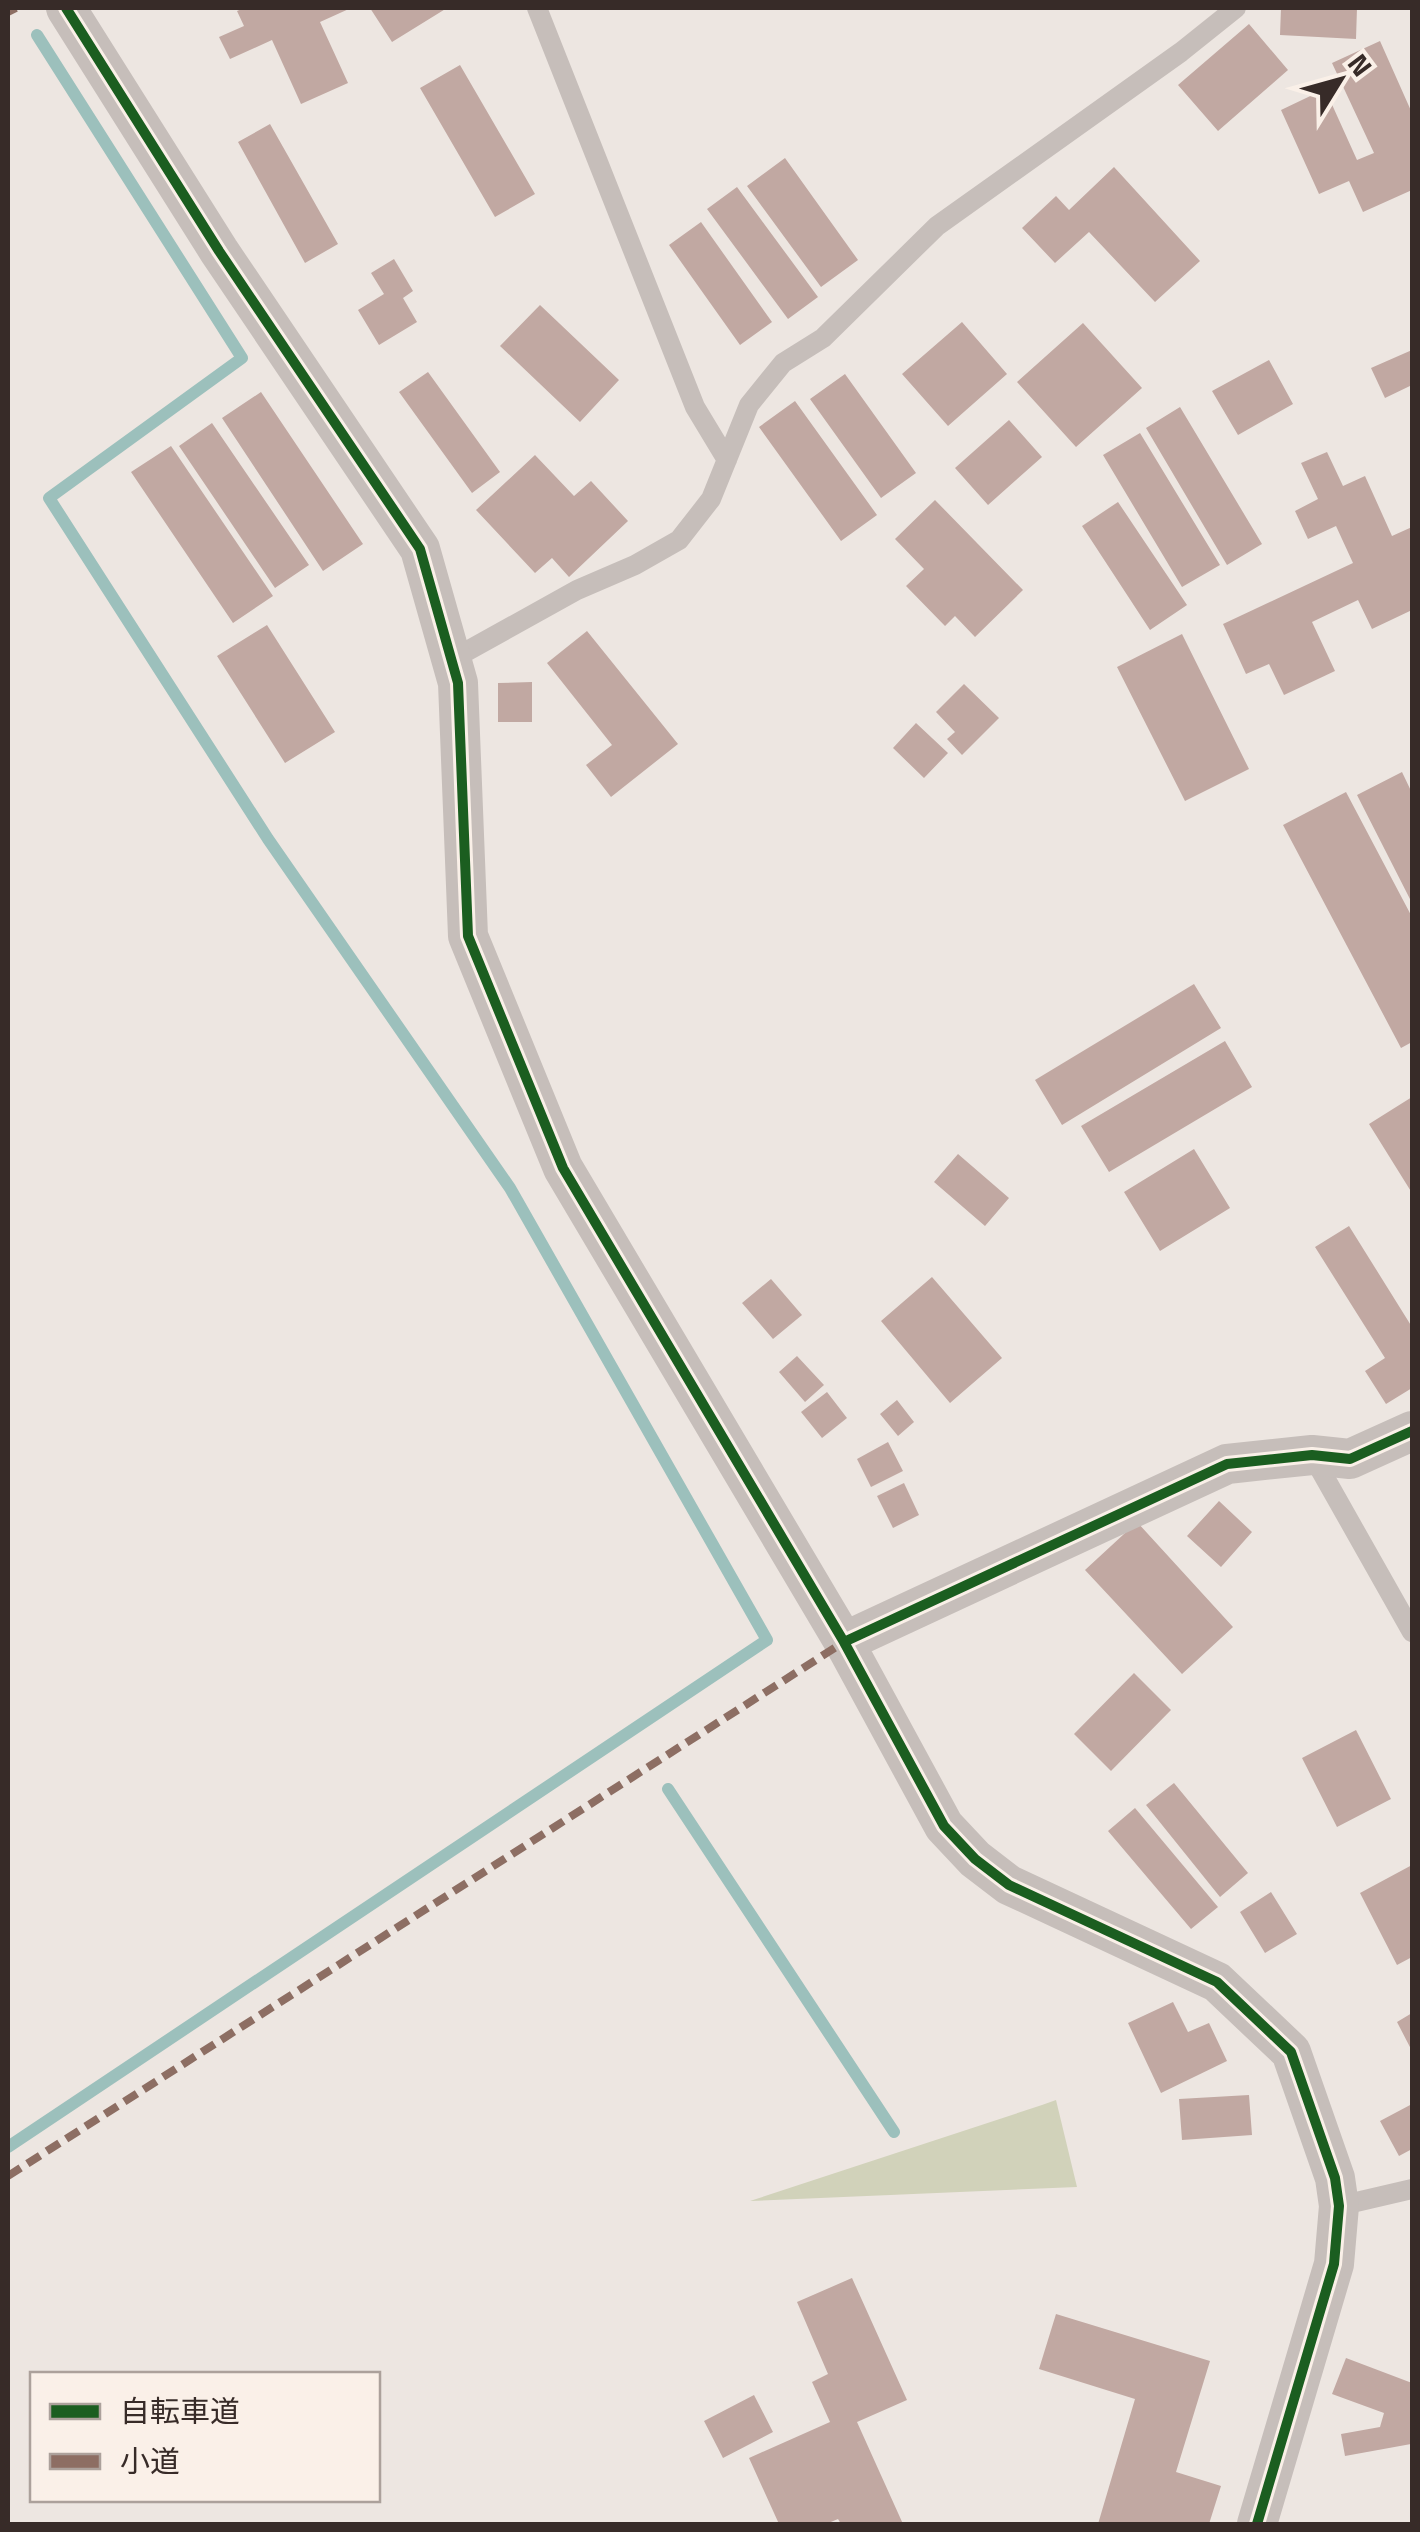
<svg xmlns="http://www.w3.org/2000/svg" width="1420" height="2532" viewBox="0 0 1420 2532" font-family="'Titillium Web','Noto Sans JP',sans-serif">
	<rect width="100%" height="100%" fill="#ede6e1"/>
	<path fill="#d1d2ba" d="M1056,2100L1077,2187L750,2201L1042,2105Z"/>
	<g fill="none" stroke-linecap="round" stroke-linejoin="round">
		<path stroke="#9cc0bc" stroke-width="12" d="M668,1789L894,2132
			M8,2147L767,1640L510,1188L268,839L49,498L242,358L37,35"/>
	</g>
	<path fill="#c1a8a2" d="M244,8H351L320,22L348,83L301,104L272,40L230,59L219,37L244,26L237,11Z
		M370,8H447L392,42Z
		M1281,8H1357L1356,39L1280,35Z
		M1249,24L1288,70L1218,131L1178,85Z
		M1380,41L1412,113V190L1363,212L1349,181L1319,194L1281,110L1325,89L1357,160L1374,153L1332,63Z
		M460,65L535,194L495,217L420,88Z
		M270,124L338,244L305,263L238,142Z
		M785,158L858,260L821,287L747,186Z
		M1114,167L1200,261L1155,302L1089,232L1055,263L1022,228L1056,196L1069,210Z
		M737,187L818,297L788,319L707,209Z
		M701,222L772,322L740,345L669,245Z
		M394,259L413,291L403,298L417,322L379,345L358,310L384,294L371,273Z
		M540,305L619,380L580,422L500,346Z
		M962,322L1007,374L948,426L902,374Z
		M1083,323L1142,388L1076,447L1017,382Z
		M1412,350V385L1385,398L1371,368Z
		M1269,360L1293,404L1238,435L1212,391Z
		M428,372L500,472L472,493L399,392Z
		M845,374L916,473L881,498L810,399Z
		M261,392L363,544L323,571L222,418Z
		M795,401L877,515L841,541L759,427Z
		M1180,407L1262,544L1227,565L1146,428Z
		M1009,420L1042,457L988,505L955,468Z
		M212,423L309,565L275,588L179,446Z
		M1140,433L1220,565L1182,587L1103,455Z
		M171,446L273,596L233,623L131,472Z
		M1327,452L1343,486L1365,476L1392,536L1412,527V610L1372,629L1358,600L1312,622L1335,671L1284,695L1269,664L1246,674L1223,624L1353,563L1336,526L1308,539L1295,511L1318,499L1301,463Z
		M535,455L574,496L591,481L628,521L569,577L552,558L535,573L476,510Z
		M935,500L1023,590L975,637L955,616L945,626L906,586L924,569L895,539Z
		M1118,502L1187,605L1150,630L1082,526Z
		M267,625L335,732L285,763L217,656Z
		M587,631L678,744L611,797L586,765L612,745L547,663Z
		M1182,634L1249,769L1185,801L1117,667Z
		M532,682V722H498V683Z
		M964,684L999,718L962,755L947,739L955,732L936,712Z
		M916,723L948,753L924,778L893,748Z
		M1402,772L1412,793V903L1357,795Z
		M1346,792L1412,917V1042L1401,1048L1283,825Z
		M1194,984L1221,1028L1062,1125L1035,1080Z
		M1225,1041L1252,1087L1109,1172L1081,1126Z
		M1412,1097V1193L1369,1124Z
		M1194,1149L1230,1208L1160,1251L1124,1192Z
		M958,1154L1009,1198L985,1226L934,1182Z
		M1349,1226L1412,1327V1388L1386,1404L1365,1371L1385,1358L1315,1247Z
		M932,1277L1002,1358L950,1403L881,1321Z
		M771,1279L802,1315L773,1339L742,1303Z
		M797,1356L824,1385L805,1402L779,1372Z
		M827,1392L847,1418L822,1438L801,1412Z
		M897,1400L914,1422L898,1436L880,1414Z
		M888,1442L903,1471L871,1487L857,1459Z
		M904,1483L919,1515L893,1528L877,1496Z
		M1219,1501L1252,1532L1221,1567L1187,1536Z
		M1137,1522L1233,1627L1182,1674L1085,1570Z
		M1134,1673L1171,1710L1111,1771L1074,1734Z
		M1356,1730L1391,1799L1337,1827L1302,1758Z
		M1174,1783L1248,1873L1220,1897L1146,1805Z
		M1135,1808L1218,1907L1191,1929L1108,1831Z
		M1412,1865V1957L1397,1965L1360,1893Z
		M1271,1892L1297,1934L1265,1953L1240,1912Z
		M1173,2002L1188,2032L1209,2023L1227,2061L1161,2093L1128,2023Z
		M1412,2013V2051L1397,2022Z
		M1249,2095L1252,2135L1182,2140L1179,2099Z
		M1412,2104V2149L1399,2156L1380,2121Z
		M852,2278L907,2400L857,2422L903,2524H841L838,2519L826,2524H779L749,2458L830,2422L812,2382L828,2374L797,2302Z
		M1056,2314L1210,2361L1176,2472L1221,2486L1209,2524H1098L1135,2399L1039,2369Z
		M1346,2358L1412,2383L1411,2444L1345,2456L1341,2434L1380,2427L1384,2413L1332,2394Z
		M754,2395L773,2432L723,2458L704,2421Z"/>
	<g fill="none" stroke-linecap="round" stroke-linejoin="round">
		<path stroke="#c6beba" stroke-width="20" d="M537,8L695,407L727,460
			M451,660L577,590L635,565L679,540L711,499L749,405L783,363L823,338L937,226L1181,52L1236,8
			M1312,1455L1412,1632
			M1339,2206L1412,2189"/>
		<path stroke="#c6beba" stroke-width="40" d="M66,8L219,251L420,549L458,683L468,936L563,1168L844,1642L944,1826L975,1859L1009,1885L1217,1982L1291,2052L1335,2178L1339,2206L1334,2264L1257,2524
			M844,1642L1227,1464L1312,1455L1350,1459L1412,1431"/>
		<path stroke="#8d6e63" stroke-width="8" stroke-dasharray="15 8" stroke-linecap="butt" d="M8,12L16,8
			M8,2176L844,1642"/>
		<defs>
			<path id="cycleway" d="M66,8L219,251L420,549L458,683L468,936L563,1168L844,1642L944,1826L975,1859L1009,1885L1217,1982L1291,2052L1335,2178L1339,2206L1334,2264L1257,2524
				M844,1642L1227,1464L1312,1455L1350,1459L1412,1431"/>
		</defs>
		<use href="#cycleway" stroke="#faf0e8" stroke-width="16"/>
		<use href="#cycleway" stroke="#1b5e20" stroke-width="10"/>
	</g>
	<rect width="1420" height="2532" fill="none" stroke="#372b28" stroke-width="20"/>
	<rect x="30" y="2372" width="350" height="130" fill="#faf0e8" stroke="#aca19b" stroke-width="2.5"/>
	<rect x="50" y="2404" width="50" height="15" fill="#1b5e20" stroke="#aca19b" stroke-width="2.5"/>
	<text x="120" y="2422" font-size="30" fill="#372b28">自転車道</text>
	<rect x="50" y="2454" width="50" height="15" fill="#8d6e63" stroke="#aca19b" stroke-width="2.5"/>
	<text x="120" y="2472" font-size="30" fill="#372b28">小道</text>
	<g transform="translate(1340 80) rotate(53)" stroke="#faf0e8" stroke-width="8" paint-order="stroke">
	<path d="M0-8L18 38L0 25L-18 38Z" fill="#372b28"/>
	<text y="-15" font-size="28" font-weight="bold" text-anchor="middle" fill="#372b28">N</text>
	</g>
</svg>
